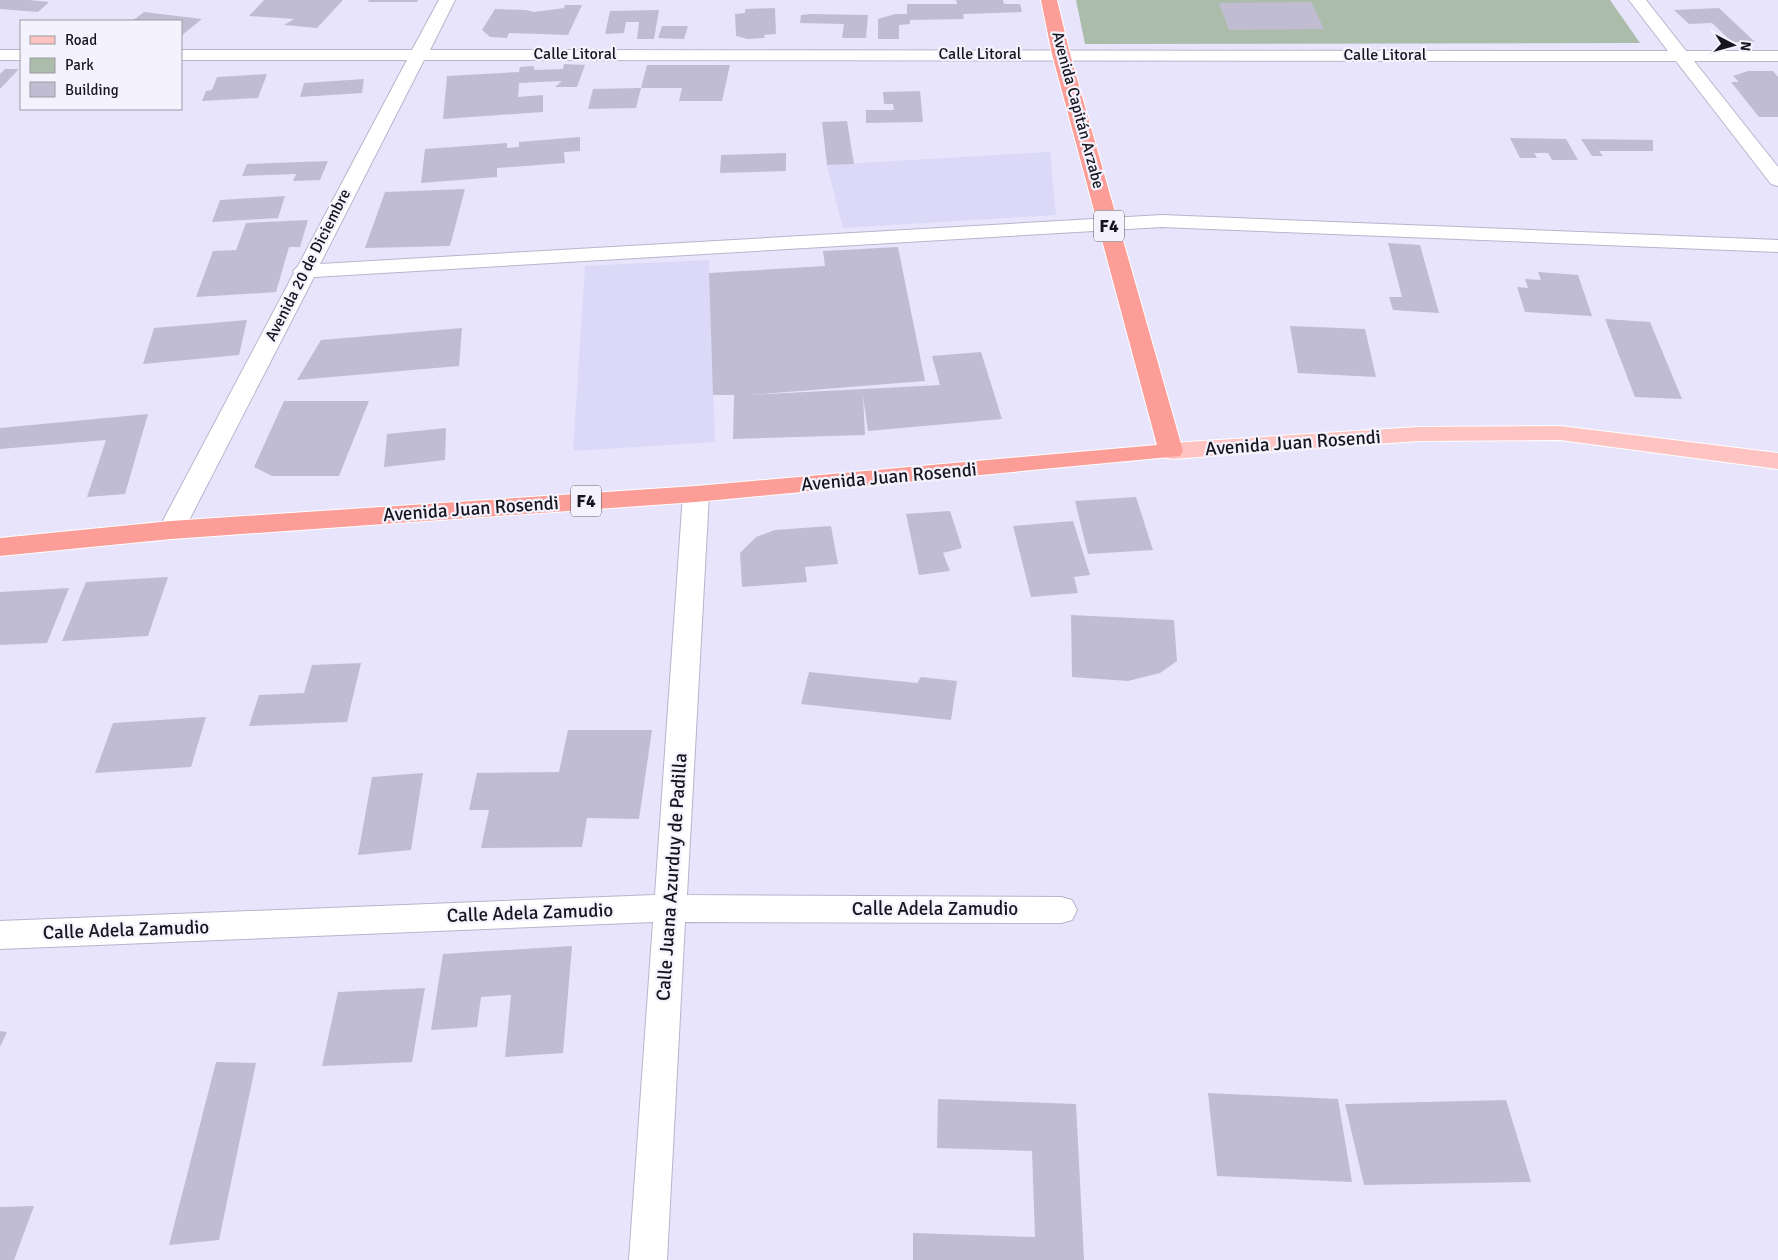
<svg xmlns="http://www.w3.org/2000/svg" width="1778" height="1260" viewBox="0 0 1778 1260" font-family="Signika,sans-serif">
	<rect width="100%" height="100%" fill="#e7e4fc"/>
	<path fill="#dcd8f7" d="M1050,152L1056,215L843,228L827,165Z
		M709,260L715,442L573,451L585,266Z"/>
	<path fill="#abbcab" d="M1076,0H1610L1640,43L1085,44Z"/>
	<path fill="#c0bdd3" d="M0,0H29L49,2L38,12L0,9Z
		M264,0H343L317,28L284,25L294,19L249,16Z
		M369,0H418L417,2H368Z
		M956,0H1003L1004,4H1020L1022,12L963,14L964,19L910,20V24L899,25V39H878V19L895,14H907V4H957Z
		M1311,2L1324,29L1229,30L1219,3Z
		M565,5H582L568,35L509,33L507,38L490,37L482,30L495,9L526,10L534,12L564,8Z
		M775,8L776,34L764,35L765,38L748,39L736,36L735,14L745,13V9Z
		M1719,8L1755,42H1732L1712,23L1689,24L1674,10Z
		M659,10L654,39H637L639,22H626L624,33L605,34L610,11Z
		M144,12L177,16L202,19L181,36V21H132Z
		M811,14L868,15L866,38H842L844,24L800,23L801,15Z
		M662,26H688L684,39L658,38Z
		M564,64L585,65L577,87H555L562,81L519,83L518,97L543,95V112L443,119L447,76L519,72L520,67L533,66L535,70L563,69Z
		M647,65H730L722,101H679L682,88H641Z
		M5,69H19L0,89V74Z
		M1748,71H1773L1778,77V117H1759L1731,82H1739L1733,76Z
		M267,74L258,98L202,101L206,91L212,90L217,77Z
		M364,79L362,93L300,97L304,83Z
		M641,88L636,108L588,109L593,89Z
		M920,91L923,122L866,123V110H894L893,104H884L883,92Z
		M847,121L854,164L827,165L822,122Z
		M580,137V151L564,152L565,163L497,168V177L421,183L425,149L507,143V148L519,147V142Z
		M1510,138L1566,139L1578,160H1552L1548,153H1534L1537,158H1520Z
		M1581,139L1653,140V151H1599L1603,156H1592Z
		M786,153V171L720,173L721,155Z
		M328,161L320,180L293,181L296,174L242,176L247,164Z
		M465,189L450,246L365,248L385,192Z
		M285,196L278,218L212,222L220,200Z
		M308,220L300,247H289L276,292L196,297L213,251L236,250L246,223Z
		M1388,243L1420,245L1439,313L1393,310L1389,297H1402Z
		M898,247L925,381L749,395L940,385L932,356L981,352L1002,419L868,431L863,396L865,435L733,439L734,395H713L709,273L825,266L823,251Z
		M1538,272L1578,275L1592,316L1525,312L1517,287L1528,288L1525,279L1541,280Z
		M1605,319L1650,322L1682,399L1635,397Z
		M247,320L239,355L143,364L154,328Z
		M1290,326L1365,329L1376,377L1298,373Z
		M462,328L459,366L297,380L321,340Z
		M284,401H369L339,476H272L254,467Z
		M148,414L125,494L87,497L106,440L0,449V428Z
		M446,428L445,460L384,467L387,434Z
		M1136,497L1153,550L1088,554L1075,501Z
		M950,511L962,548L943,553L950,571L919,575L906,514Z
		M1073,521L1090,575L1074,577L1078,593L1031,597L1013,526Z
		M831,526L838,564L805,567L807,582L742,587L740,553L756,537L775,530Z
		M168,577L148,636L62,641L86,582Z
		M69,588L47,643L0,645V592Z
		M1071,615L1174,620L1177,661L1160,673L1128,681L1072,677Z
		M361,663L347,722L249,726L259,695L304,693L312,665Z
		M809,672L917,683L921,677L957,681L951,720L801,704Z
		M206,717L191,767L95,773L113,723Z
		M568,730H652L639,819L587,818L582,847L481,848L489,810H469L477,773L559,772Z
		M423,773L411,850L358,855L372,777Z
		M572,946L563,1053L505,1057L511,995L481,997L477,1027L431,1030L443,954Z
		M425,988L412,1062L322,1066L338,992Z
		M0,1031L7,1032L0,1047Z
		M216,1062L256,1063L219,1240L169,1245Z
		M1208,1093L1338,1099L1352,1182L1217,1176Z
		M938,1099L1076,1104L1084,1260H913V1233L1035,1237L1032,1151L937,1148Z
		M1506,1100L1531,1182L1364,1185L1345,1104Z
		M34,1206L14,1260H0V1207Z"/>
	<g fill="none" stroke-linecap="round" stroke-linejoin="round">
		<defs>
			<path id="minor" d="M439,0H455L430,50L1668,51L1629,0H1646L1686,51H1778V61H1694L1778,167V186L1771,184L1676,61L424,60L320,264L1162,215L1778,240V252L1162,227L314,277L184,530L180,536L171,539L162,536L158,530L294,273L293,271L298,266L407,60H181V50H412Z
				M0,50H21V60H0Z
				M696,486L705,488L709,494L687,895L1061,897L1072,900L1077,910L1072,920L1061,923L685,922L667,1260H629L653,922L0,949V921L655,895L683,494L687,488Z"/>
			<path id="major" d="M1560,426L1778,453V469L1560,440L1418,441L1171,459L1162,456L1159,451L1162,446L1171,443L1418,427Z"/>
			<path id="highway" d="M1041,0H1057L1070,54L1183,451L1180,456L696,502L171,539L0,556V538L171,521L696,486L1157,445L1052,54Z"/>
		</defs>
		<use href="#minor" stroke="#b8b5cb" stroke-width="2"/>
		<use href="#major" stroke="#fff" stroke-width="2"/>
		<use href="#highway" stroke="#fff" stroke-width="2"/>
		<use href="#minor" fill="#fff" fill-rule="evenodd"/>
		<use href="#major" fill="#fdc4c1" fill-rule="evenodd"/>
		<use href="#highway" fill="#fc9d97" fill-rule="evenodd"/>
	</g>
	<g text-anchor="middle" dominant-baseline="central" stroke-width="4.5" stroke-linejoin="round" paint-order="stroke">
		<g font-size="16" fill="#17161e" stroke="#f4f3fd">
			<text x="575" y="54">Calle Litoral</text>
			<text x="980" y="54">Calle Litoral</text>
			<text x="1385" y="55">Calle Litoral</text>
			<text transform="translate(1078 110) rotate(75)">Avenida Capitán Arzabe</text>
			<text transform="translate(308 265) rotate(-63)">Avenida 20 de Diciembre</text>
		</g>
		<g fill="#f4f3fd" stroke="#595861" stroke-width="1">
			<rect x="1094" y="210.5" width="30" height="31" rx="4"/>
			<rect x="571" y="485.5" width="30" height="31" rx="4"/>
		</g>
		<g font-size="18" font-weight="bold" fill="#17161e">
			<text x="1109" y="226">F4</text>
			<text x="586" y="501">F4</text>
		</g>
		<g font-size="19" fill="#17161e" stroke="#f4f3fd">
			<text transform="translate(1293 443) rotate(-4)">Avenida Juan Rosendi</text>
			<text transform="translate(889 477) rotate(-5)">Avenida Juan Rosendi</text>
			<text transform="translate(471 509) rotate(-4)">Avenida Juan Rosendi</text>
			<text transform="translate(672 877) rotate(-86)">Calle Juana Azurduy de Padilla</text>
			<text x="935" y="909">Calle Adela Zamudio</text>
			<text transform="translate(530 913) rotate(-2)">Calle Adela Zamudio</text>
			<text transform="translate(126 930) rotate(-2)">Calle Adela Zamudio</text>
		</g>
	</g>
	<rect x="20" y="20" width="162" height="90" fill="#f4f3fd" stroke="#9c9ba4"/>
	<rect x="30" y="36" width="25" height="8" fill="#fdc4c1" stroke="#9c9ba4"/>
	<text x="65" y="45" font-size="15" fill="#17161e">Road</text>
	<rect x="30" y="58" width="25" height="15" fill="#abbcab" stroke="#9c9ba4"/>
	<text x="65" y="70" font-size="15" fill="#17161e">Park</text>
	<rect x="30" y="82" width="25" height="15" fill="#c0bdd3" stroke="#9c9ba4"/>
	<text x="65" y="95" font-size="15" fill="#17161e">Building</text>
	<g transform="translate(1733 45) rotate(96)" stroke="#f4f3fd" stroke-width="4" paint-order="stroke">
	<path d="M0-4L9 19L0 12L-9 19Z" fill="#17161e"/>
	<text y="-8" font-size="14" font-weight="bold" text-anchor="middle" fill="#17161e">N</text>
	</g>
</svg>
